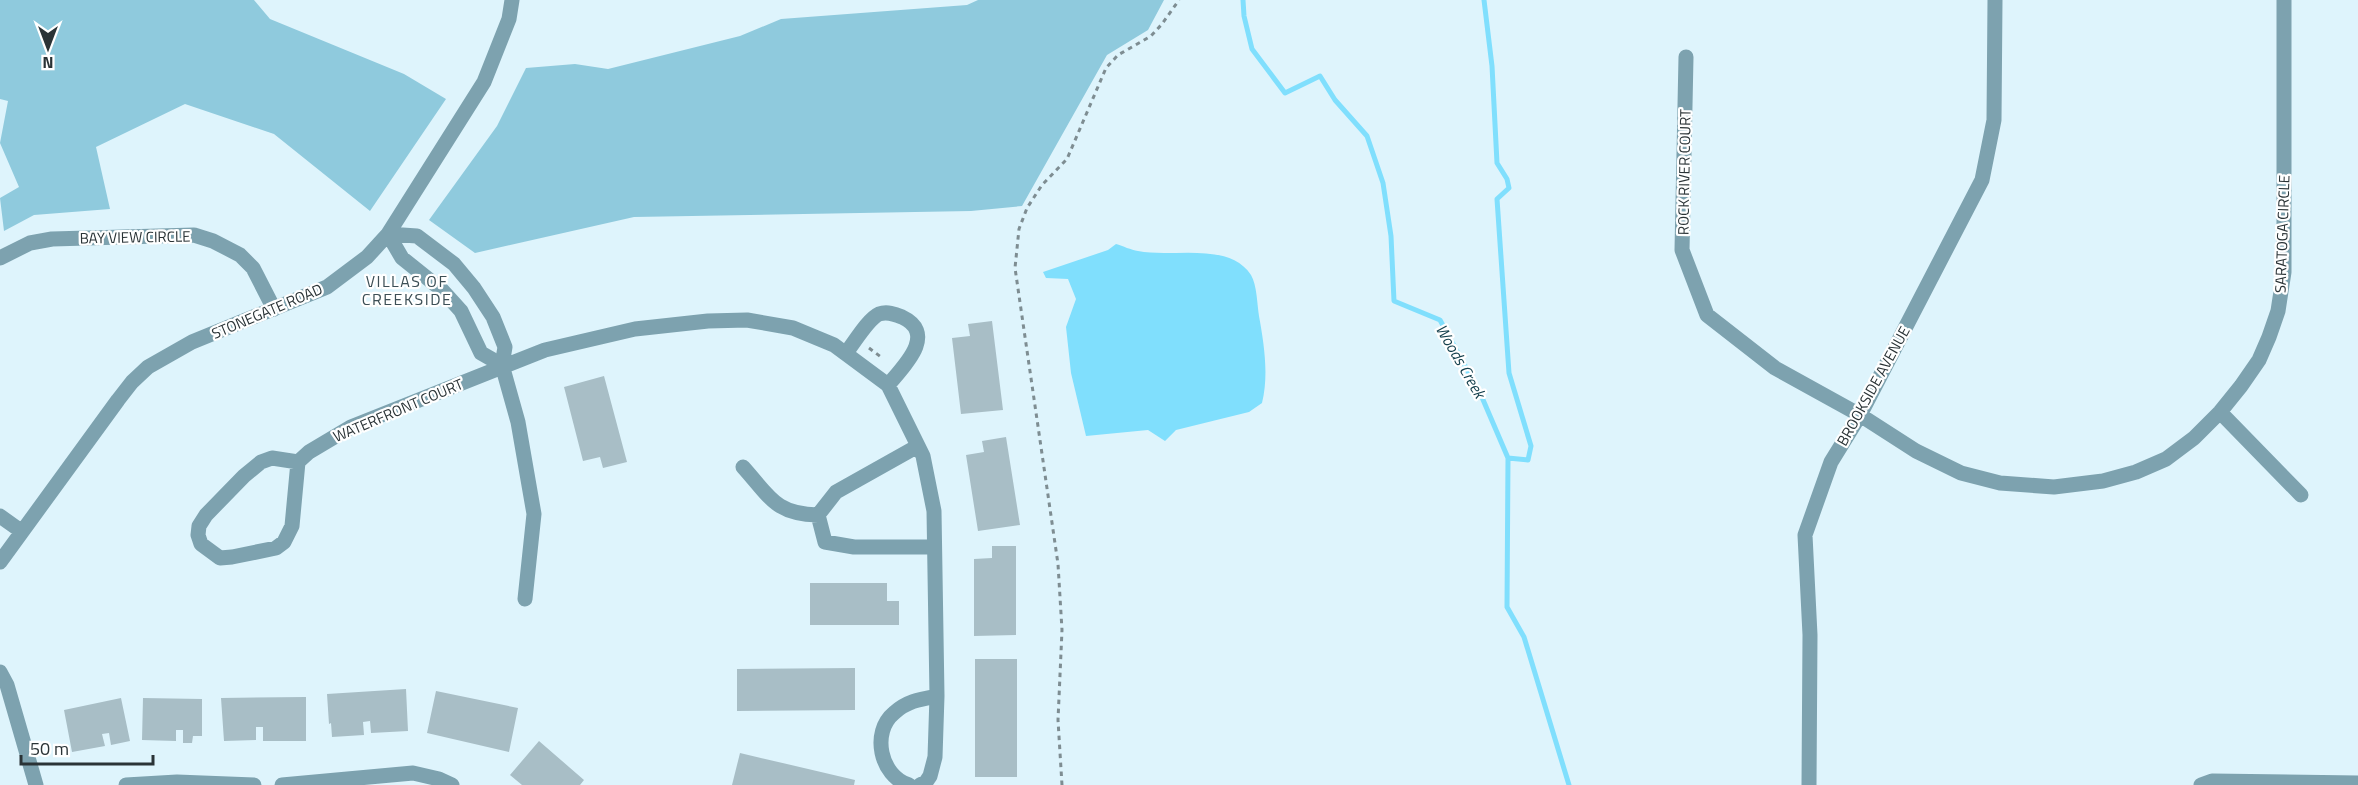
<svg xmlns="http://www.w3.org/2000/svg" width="2358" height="785" viewBox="0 0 2358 785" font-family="'Titillium Web',sans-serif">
	<rect width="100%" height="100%" fill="#def4fc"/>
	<path fill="#8fcadd" d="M0,0H254L270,19L404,74L446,99L370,211L274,134L185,104L96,147L110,209L34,215L4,231L0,198L19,187L0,143L8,101L0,99Z
		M978,0H1164L1148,30L1107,55L1022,206L971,211L634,217L475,253L429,220L497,126L526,68L575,64L608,69L740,36L781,19L967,5Z"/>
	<path fill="#80dffd" d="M1116,244C1123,246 1131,250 1138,251C1172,258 1229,241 1251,275C1257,285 1257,304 1259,316C1264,344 1269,375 1262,403L1249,412L1176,430L1165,441L1148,430L1086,436L1071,373L1066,327L1076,299L1068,279L1046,278L1043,272L1108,250Z"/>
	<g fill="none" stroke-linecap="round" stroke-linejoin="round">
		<path stroke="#80dffd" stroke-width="5" d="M1243,0L1244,16L1252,49L1285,93L1320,76L1335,100L1367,136L1383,183L1391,236L1394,301L1440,320L1481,395L1508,458L1507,607L1524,637L1569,785
			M1484,0L1492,66L1497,163L1507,179L1509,188L1497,199L1509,373L1531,446L1528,460L1508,458"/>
	</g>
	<path fill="#a8bec6" d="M992,321L1003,410L961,414L952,338L970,336L968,324Z
		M604,376L627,462L603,468L600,457L583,461L564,387Z
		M1006,437L1020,525L978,531L966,455L984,452L982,441Z
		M992,546H1016V635L974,636V559L992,558Z
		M810,583H887V601H899V625H810Z
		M975,659H1017V777H975Z
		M855,668V710L737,711V669Z
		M406,689L408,731L371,733L370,721L363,722L364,735L332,737L331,723L329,724L327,694Z
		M436,691L518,708L509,752L427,733Z
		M306,697V741H263V727H256V740L224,741L221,698Z
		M121,698L130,741L111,745L109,733L102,734L105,746L72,752L64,710Z
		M143,698L202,699V736H193L192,743H183V730H176V741L142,740Z
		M539,741L584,780L580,785H522L510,775Z
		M740,753L855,780L854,785H732Z"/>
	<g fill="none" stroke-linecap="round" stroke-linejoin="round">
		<path stroke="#7e8d92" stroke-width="3" stroke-dasharray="4.5 4.5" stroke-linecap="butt" d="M869,348L881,357
			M1062,785L1058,720L1062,630L1058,564L1015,268L1019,229L1027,208L1042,185L1067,159L1106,68L1118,55L1151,36L1162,24L1179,0"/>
		<path stroke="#7da2af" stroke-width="15" d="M1686,57L1682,250L1707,315L1775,368L1860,415L1916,451L1961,473L2000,483L2054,487L2103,481L2136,472L2166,459L2194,438L2220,412L2241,386L2259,360L2269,337L2278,311L2284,272V0
			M0,258L30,243L52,239L194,235L213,241L240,255L253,268L274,309
			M846,353C854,343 868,319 879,314C887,311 895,314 902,317C938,334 903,367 888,385
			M502,365L481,353L461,311L442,290L402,258L388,234L417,236L454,264L474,288L493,317L505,347L502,365L518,422L534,514L525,599
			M2220,412L2301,495
			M918,446L836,492L818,515L825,542L854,547H934
			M298,462L292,526L284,542L276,548L232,557L220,558L201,544L198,535L199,526L206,515L244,476L261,462L272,458L298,462L309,452L351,427L545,350L635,329L708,321L747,320L793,328L834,345L888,385L923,456L934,511L937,696L935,757L930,776L926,782L920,785
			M743,467C770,497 775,514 818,515
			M0,516L21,531
			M0,562L118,400L132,382L148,367L192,342L327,287L367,257L388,234L484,82L509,19L512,0
			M0,672L7,685L36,785
			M126,785L177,782L254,785
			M282,785L413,773L439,779L452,785
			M909,785C880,776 871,732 894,713C907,701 921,699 937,696
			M1809,785L1810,635L1805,535L1831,462L1860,415L1982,180L1994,120L1995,0
			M2201,785L2212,781L2358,783"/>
	</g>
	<g text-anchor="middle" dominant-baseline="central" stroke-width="4.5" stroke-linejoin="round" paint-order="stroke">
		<g font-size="15" fill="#2a3336" stroke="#fff">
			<text transform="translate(1684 172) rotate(-89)">ROCK RIVER COURT</text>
			<text transform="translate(2282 234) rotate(-88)">SARATOGA CIRCLE</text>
			<text transform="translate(135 237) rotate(-1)">BAY VIEW CIRCLE</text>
			<text transform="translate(267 311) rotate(-23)">STONEGATE ROAD</text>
			<text transform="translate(1873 386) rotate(-61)">BROOKSIDE AVENUE</text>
			<text transform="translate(398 410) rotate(-23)">WATERFRONT COURT</text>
		</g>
		<g font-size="16" letter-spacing="1.5" fill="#3c4f56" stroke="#fff">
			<text x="407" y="281">VILLAS OF<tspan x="407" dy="18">CREEKSIDE</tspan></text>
		</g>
		<g font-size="16" font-style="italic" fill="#14404d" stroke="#fff">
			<text transform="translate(1461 361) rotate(60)">Woods Creek</text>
		</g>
	</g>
	<g transform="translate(48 48) rotate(180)" stroke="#ffffff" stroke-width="4.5" paint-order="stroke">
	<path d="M0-4.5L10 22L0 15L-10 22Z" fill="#2a3336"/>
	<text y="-9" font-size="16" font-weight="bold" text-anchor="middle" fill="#2a3336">N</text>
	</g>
	<path d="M21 755v9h132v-9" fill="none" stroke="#2a3336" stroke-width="3"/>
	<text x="30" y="755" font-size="18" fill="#2a3336" stroke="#ffffff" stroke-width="4.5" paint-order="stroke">50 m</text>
</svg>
